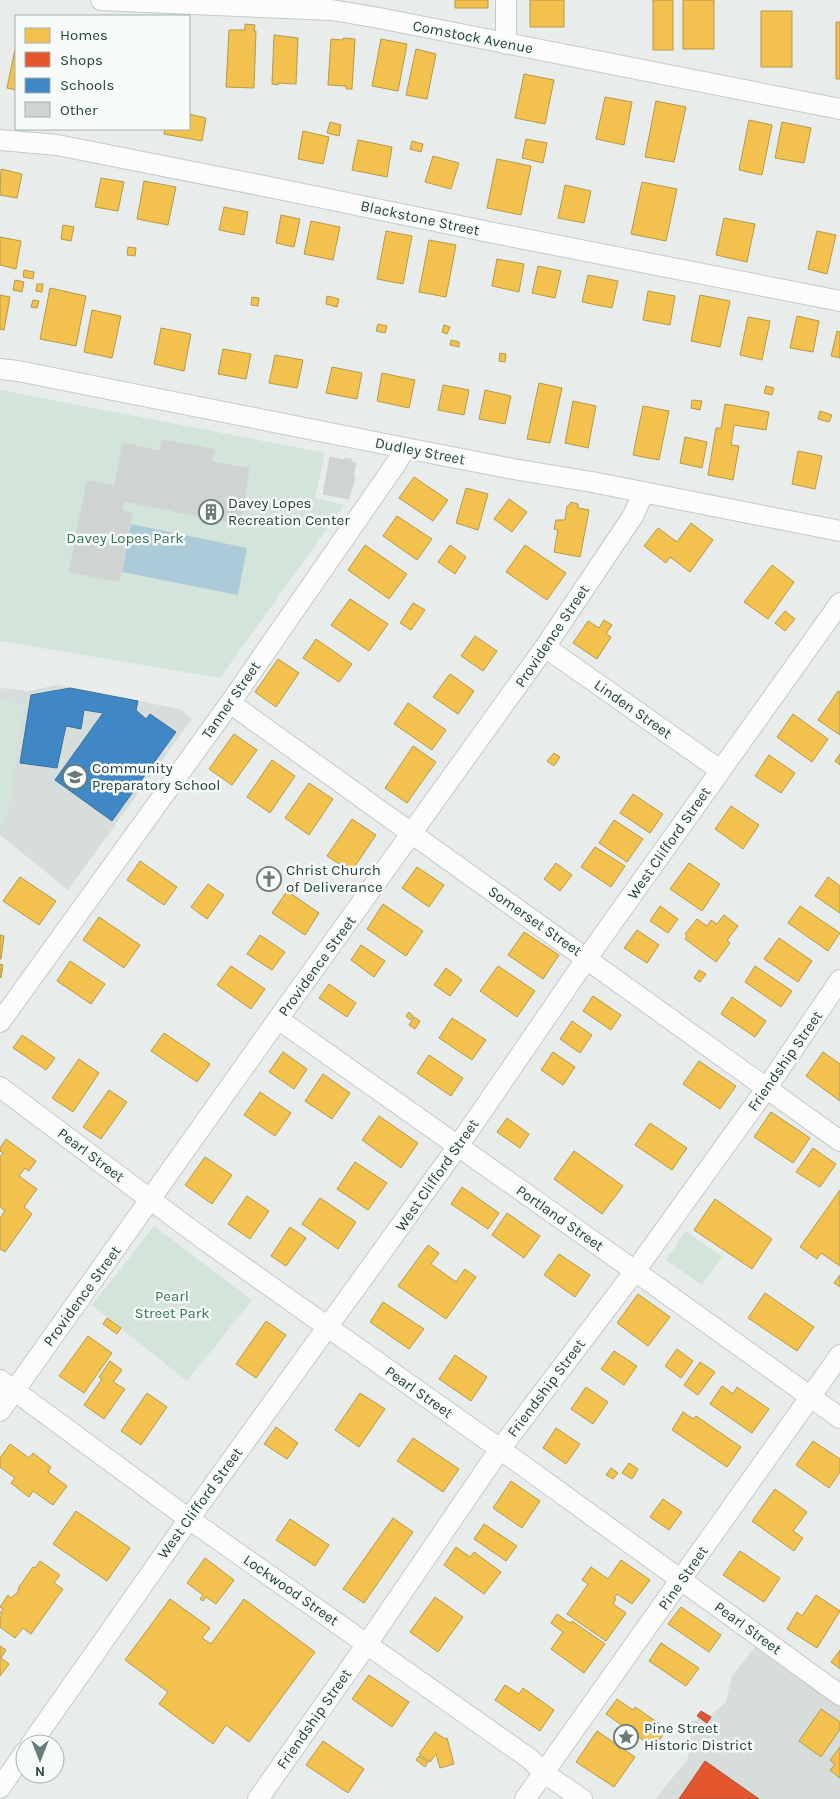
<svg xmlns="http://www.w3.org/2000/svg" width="840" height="1799" viewBox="0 0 840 1799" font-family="Karla,sans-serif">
	<rect width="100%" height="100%" fill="#e8eceb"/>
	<path fill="#d6dddb" d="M57,685L180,709L192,719L68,890L0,835V688L28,691Z
		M760,1641L840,1687V1799H655L688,1759L692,1721L711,1715L726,1702L732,1676Z"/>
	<path fill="#d3e4da" d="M0,390L325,453L315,498L344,505L220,678L0,641Z
		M0,701L25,704L7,817L0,827Z
		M154,1226L252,1300L187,1381L92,1305Z
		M686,1231L722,1257L702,1285L666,1260Z"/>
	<path fill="#accbd8" d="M131,524L247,548L238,595L122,572Z"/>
	<path fill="#f2c14e" stroke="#b59a49" d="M455,0H488V8H455Z
		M530,0H564V27H530Z
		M653,0H673V50H653Z
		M683,0H714V49H683Z
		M761,11H792V67H761Z
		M836,22H840V79H836Z
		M245,24L255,25L254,31H256L254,88L226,87L229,30H245Z
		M274,35L298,38L296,84L278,83V85L272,84Z
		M343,38L355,39L352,89H346V86L328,85L331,39L343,40Z
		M381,39L407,44L398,91L372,86Z
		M15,49H16V90L7,88Z
		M416,49L436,54L427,99L406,95Z
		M524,74L554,80L545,124L515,118Z
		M605,97L632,102L624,145L596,139Z
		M656,101L686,107L674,162L645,157Z
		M189,114L206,118L202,141L164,134L165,129H189Z
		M749,120L772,125L762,175L739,170Z
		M330,122L341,125L339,136L327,133Z
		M782,122L811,128L804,163L775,158Z
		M303,131L329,137L323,164L298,159Z
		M526,139L547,143L543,163L522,158Z
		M358,140L392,147L387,177L352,170Z
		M412,141L423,144L421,152L410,149Z
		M433,156L459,163L451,189L425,182Z
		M497,159L531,166L521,215L487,208Z
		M1,169L22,174L17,198L0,195Z
		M101,178L124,182L118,211L95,207Z
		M144,181L176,187L168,225L137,219Z
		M642,182L677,189L666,241L631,234Z
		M565,185L591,191L584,223L558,218Z
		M224,207L248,212L244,235L219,230Z
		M281,215L300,219L294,247L276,243Z
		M724,218L755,224L747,262L716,255Z
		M311,221L340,227L333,260L304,254Z
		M63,225L74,227L71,241L61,239Z
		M386,231L412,236L403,284L377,279Z
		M817,231L836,235L827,274L808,269Z
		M0,237L21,241L16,269L0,265Z
		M429,240L456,245L446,297L419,292Z
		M128,247L136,248L135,256L127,255Z
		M497,259L524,264L519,292L492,286Z
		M538,266L561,271L555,298L532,293Z
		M24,270L34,272L33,279L23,277Z
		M588,275L618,281L612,308L582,302Z
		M15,280L24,282L22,292L13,290Z
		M37,284H43L42,292L36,291Z
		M50,288L86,296L76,346L40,339Z
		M648,291L675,296L670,325L643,320Z
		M0,295L10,297L4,330L0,329Z
		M700,295L730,301L720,347L691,341Z
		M327,296L339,299L337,307L326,304Z
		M252,297L259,298L258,306L251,305Z
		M33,300L39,301L37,308L31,307Z
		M92,310L121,316L112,358L84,352Z
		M797,316L819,321L813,352L790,348Z
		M748,317L770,321L762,360L740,355Z
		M378,324L387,326L385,333L376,331Z
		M444,325L450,327L447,334L442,332Z
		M161,328L191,334L184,371L154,364Z
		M837,331L840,332V358L831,356Z
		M451,340L459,342V347L450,345Z
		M223,349L251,354L246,379L218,374Z
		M500,353L506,354L505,362L499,361Z
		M275,355L303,360L297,388L269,383Z
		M332,367L362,373L357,399L326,393Z
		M382,373L415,380L409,408L377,401Z
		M539,383L562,388L550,443L527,439Z
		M443,385L469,390L464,415L438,410Z
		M766,386L774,388L772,395L764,393Z
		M485,390L511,396L505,424L479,419Z
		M692,400L702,401L700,410L691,408Z
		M573,401L596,406L588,448L565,443Z
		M725,404L769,412L766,430L734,425L731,445L739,446L733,480L708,475L716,428H721Z
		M643,406L669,411L659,460L633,455Z
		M820,411L832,415L829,422L818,419Z
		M685,437L707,442L702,468L680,463Z
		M798,451L822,456L815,489L792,484Z
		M414,477L448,500L433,521L399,498Z
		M466,488L488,494L478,530L456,523Z
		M509,499L527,512L512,532L494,519Z
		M571,502L578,504V508L589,510L580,557L554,552L558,530L554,529L556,520H565L567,506H569Z
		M397,516L432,539L417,560L383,536Z
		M691,523L713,540L690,572L670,557L666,563L644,546L658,528L677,542Z
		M365,545L407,574L389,599L348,570Z
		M450,545L466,557L455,574L438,562Z
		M525,545L566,573L547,600L506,572Z
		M772,565L794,582L768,619L744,602Z
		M350,599L388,624L369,651L331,625Z
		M413,603L425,610L411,630L400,623Z
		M785,611L795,619L785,631L775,623Z
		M604,620L612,625L606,634L611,637L597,659L573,643L588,621L599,628Z
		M475,636L497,651L483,671L461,656Z
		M316,639L352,664L339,682L303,658Z
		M278,659L299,673L276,707L255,692Z
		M450,674L474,691L458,714L433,697Z
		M838,691L840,692V735L818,720Z
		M408,703L446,730L432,750L394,724Z
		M793,714L828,739L812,762L777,737Z
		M234,734L257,750L232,785L209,769Z
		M413,746L436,762L407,803L385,788Z
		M554,753L560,757L554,766L547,761Z
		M840,754V765L835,761Z
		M769,755L795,773L781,793L755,776Z
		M272,760L295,776L270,813L247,797Z
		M309,783L333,799L309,835L285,818Z
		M633,794L663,814L650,833L620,813Z
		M731,806L759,825L743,849L715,829Z
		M352,819L376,835L351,872L327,856Z
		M614,820L643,839L627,862L599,843Z
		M595,847L625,866L611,887L581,867Z
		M140,861L177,887L164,905L127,880Z
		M556,863L572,875L560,891L544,879Z
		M689,863L720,884L702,911L670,889Z
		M417,867L444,885L429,907L402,888Z
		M20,877L56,901L39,925L3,901Z
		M828,877L840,886V913L815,896Z
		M208,884L224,895L207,919L191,907Z
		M287,891L319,913L305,935L272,913Z
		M383,904L423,931L406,956L367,929Z
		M660,906L678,919L668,933L650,921Z
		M800,906L840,933L828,951L788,923Z
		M724,915L738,926L727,940L730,943L716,962L685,939L687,936L685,934L697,919L707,926L711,920L717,924Z
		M99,917L140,945L124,968L83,940Z
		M637,930L659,945L647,963L624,948Z
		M524,932L559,955L543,979L508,955Z
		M0,935L4,936L1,959H0Z
		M260,935L285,952L272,970L247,954Z
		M779,938L812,961L798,982L764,959Z
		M361,945L385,961L374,977L351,960Z
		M70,961L105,984L91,1004L57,981Z
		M0,964L3,965L1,978L0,977Z
		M231,966L265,989L251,1009L217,985Z
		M498,966L535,991L517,1017L480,991Z
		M755,966L792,991L781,1007L745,982Z
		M446,968L462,980L450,996L434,985Z
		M699,970L706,974L700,982L694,978Z
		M329,984L356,1003L347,1017L319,998Z
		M593,996L621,1015L611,1030L583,1011Z
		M732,997L766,1021L755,1037L721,1014Z
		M409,1012L413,1016L410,1020L406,1016Z
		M414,1017L420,1021L415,1029L409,1025Z
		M452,1018L486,1040L472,1060L439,1038Z
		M572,1021L592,1035L580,1053L560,1039Z
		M164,1033L210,1064L197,1082L151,1051Z
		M22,1035L55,1058L46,1070L13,1048Z
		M283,1052L307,1069L294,1089L269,1072Z
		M553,1052L575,1067L563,1085L541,1070Z
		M823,1052L840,1064V1101L806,1076Z
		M429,1055L463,1078L451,1096L417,1073Z
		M79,1059L99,1073L73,1112L52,1098Z
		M699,1061L736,1086L720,1109L683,1084Z
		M323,1074L350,1093L332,1119L305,1101Z
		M109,1090L127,1102L101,1139L83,1127Z
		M260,1092L291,1113L275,1136L244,1115Z
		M771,1112L810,1138L793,1163L754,1137Z
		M379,1116L418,1143L401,1168L362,1140Z
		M507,1118L529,1134L520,1148L497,1132Z
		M650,1123L687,1148L672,1170L635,1145Z
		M6,1139L36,1161L29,1171L25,1168L19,1176L37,1189L24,1207L32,1214L5,1252L0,1249V1218L5,1211L0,1207V1157L3,1153L0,1151V1148Z
		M813,1148L836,1164L820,1187L796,1172Z
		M574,1151L623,1186L602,1214L554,1179Z
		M205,1157L232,1175L212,1204L185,1185Z
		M355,1162L387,1183L368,1210L337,1189Z
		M462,1187L499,1213L488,1229L451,1204Z
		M840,1190V1266L821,1253L817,1259L800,1247Z
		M247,1196L269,1211L250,1239L228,1224Z
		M320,1198L356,1222L338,1249L302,1224Z
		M715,1199L772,1239L752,1269L694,1230Z
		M507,1213L540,1236L524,1258L492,1235Z
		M290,1227L306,1238L286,1266L271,1256Z
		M428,1245L439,1253L431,1264L456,1282L465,1269L476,1277L446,1319L398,1286Z
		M559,1254L590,1275L575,1297L544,1275Z
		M840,1275V1287L834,1283Z
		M765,1293L814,1327L797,1351L748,1318Z
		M638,1294L670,1317L648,1346L617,1323Z
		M383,1302L424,1329L409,1349L370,1322Z
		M107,1318L121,1328L117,1334L103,1324Z
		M266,1321L286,1335L256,1378L236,1364Z
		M88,1336L112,1353L84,1393L59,1376Z
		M677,1349L693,1361L681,1378L665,1366Z
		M614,1351L637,1366L624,1385L601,1369Z
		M455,1355L487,1377L471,1401L439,1379Z
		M110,1361L122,1370L113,1382L125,1389L104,1419L84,1405L102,1379L99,1377Z
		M700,1362L715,1372L698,1395L684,1385Z
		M722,1386L733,1394L737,1387L769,1409L752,1433L710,1404Z
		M586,1387L608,1402L593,1424L571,1409Z
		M147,1393L167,1407L141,1445L121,1431Z
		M360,1393L385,1409L359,1447L335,1430Z
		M683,1412L693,1419L696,1416L741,1447L727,1467L672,1430Z
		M276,1427L298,1443L287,1459L264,1444Z
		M556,1428L580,1444L566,1464L543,1448Z
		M413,1438L459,1469L443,1492L397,1461Z
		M813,1441L840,1459V1472L829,1488L796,1465Z
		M10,1444L29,1458L33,1453L51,1467L48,1472L67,1486L53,1505L33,1491L29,1497L11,1483L15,1478L0,1467V1458Z
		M629,1463L638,1469L632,1479L622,1473Z
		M611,1468L618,1473L613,1479L606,1475Z
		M511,1481L540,1501L522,1528L493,1508Z
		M775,1489L807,1512L793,1531L803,1538L794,1551L752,1521Z
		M663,1499L682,1512L669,1530L650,1517Z
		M76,1511L130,1548L107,1581L53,1544Z
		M393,1518L413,1532L364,1603L343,1589Z
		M290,1519L329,1545L315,1566L276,1540Z
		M484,1524L517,1546L506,1561L474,1539Z
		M456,1547L470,1557L474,1552L501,1572L484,1594L444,1565Z
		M740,1551L780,1578L764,1602L723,1575Z
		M205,1558L234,1580L216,1604L206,1597L203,1601L200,1599L203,1595L187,1583Z
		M621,1560L650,1580L632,1604L617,1594L614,1598L616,1599L613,1604L626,1613L606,1641L567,1614L588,1584L582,1580L591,1567L608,1579Z
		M40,1561L60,1575L54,1583L63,1589L31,1634L23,1628L15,1638L0,1627V1617L2,1614L0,1613L3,1609L0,1607L8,1595L11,1598L18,1592L19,1587L33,1567L35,1568Z
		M816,1595L840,1611L817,1648L787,1629L797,1612L802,1616Z
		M435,1597L463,1617L438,1652L410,1632Z
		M170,1599L210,1628L202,1638L211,1644L244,1599L315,1652L249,1742L226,1725L213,1744L159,1704L168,1692L125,1660Z
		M681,1607L721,1635L709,1652L668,1624Z
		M557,1614L570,1623L572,1621L605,1644L584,1673L551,1649L563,1632L551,1623Z
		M661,1643L699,1668L686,1686L649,1661Z
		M0,1646L6,1650L1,1658L9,1664L0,1676Z
		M840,1650V1669L831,1662Z
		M369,1675L409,1702L392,1727L352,1699Z
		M505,1685L519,1694L523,1688L554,1710L540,1731L495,1700Z
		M617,1699L633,1710L635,1707L667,1729L654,1748L606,1714Z
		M821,1709L840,1722V1729L821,1757L799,1741Z
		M597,1731L635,1757L614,1787L576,1762Z
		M435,1732L445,1739L447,1738L454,1764L440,1768L436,1754L430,1762L419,1754Z
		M323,1741L364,1769L348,1793L306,1765Z
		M840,1747V1778L830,1770L835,1765L830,1760Z
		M419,1756L428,1762L425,1767L416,1760Z"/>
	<path fill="#e4572e" stroke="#ab5032" d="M701,1711L711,1717L707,1723L697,1716Z
		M705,1761L759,1799H679Z"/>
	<path fill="#3f88c5" stroke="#38729c" d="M70,688L138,701L136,710L146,719L150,714L176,732L112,821L55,780L103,713L84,710L81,729L66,726L57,768L20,763L31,695Z"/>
	<path fill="#cfd4d2" stroke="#d1d5d4" d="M162,440L204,447L214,450L212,462L249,468L241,525L124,501L122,510L132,514L119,581L69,572L87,481L115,485L123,443L160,451Z
		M330,457L343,460L345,458L351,459L352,462L356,463L353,477H355L349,499L323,494Z"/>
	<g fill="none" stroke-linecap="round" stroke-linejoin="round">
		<defs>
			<path id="minor" d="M101,0L332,10L379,18L840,109
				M506,44V0
				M0,140L57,145L269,187L479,230L840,301
				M0,369L18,371L405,448L513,469L592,482L840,531
				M545,647L720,770
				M230,703L840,1141
				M278,1019L635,1271L840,1418
				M0,1022L230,703L395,465L405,448
				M0,1087L202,1238L500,1449L840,1695
				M0,1380L189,1519L530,1759L544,1773L582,1799
				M0,1411L278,1019L545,647L633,516L644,492
				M31,1744L189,1519L458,1146L587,958L840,603
				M0,1788L25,1752
				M258,1799L367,1644L500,1449L635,1271L766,1089L840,980
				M525,1799L840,1355"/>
		</defs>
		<use href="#minor" stroke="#c5c9c8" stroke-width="22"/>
		<use href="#minor" stroke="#fcfcfc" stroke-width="20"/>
	</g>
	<defs>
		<symbol id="building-ring" viewBox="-11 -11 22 22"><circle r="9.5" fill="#f7fbf9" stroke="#6a7c7a" stroke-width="1.5"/><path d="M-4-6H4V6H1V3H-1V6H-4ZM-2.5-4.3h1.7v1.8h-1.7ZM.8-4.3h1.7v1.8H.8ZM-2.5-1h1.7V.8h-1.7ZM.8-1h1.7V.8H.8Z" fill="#6a7c7a"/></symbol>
		<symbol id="school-ring" viewBox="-11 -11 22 22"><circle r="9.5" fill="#f7fbf9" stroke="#6a7c7a" stroke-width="1.5"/><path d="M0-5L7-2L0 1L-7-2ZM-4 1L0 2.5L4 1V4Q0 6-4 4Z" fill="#6a7c7a"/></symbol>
		<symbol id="church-ring" viewBox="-11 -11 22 22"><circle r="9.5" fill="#f7fbf9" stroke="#6a7c7a" stroke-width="1.5"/><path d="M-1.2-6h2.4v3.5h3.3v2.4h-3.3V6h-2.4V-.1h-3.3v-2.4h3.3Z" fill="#6a7c7a"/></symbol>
		<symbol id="sight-ring" viewBox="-11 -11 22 22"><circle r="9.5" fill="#f7fbf9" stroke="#6a7c7a" stroke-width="1.5"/><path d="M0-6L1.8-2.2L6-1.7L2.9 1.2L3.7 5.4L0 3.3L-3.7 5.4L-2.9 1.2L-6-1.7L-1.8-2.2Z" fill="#6a7c7a"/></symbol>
	</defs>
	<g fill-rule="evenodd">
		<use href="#building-ring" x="197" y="498" width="28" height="28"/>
		<use href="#school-ring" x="61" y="763" width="28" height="28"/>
		<use href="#church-ring" x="255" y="865" width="28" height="28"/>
		<use href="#sight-ring" x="612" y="1723" width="28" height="28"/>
	</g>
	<g text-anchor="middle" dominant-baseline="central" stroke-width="5" stroke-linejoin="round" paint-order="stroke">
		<g font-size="15" fill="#26403d" stroke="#f7fbf9">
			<text transform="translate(473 37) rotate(11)">Comstock Avenue</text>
			<text transform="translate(420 218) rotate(12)">Blackstone Street</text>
			<text transform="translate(420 451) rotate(11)">Dudley Street</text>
			<text transform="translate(552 636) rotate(-56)">Providence Street</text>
			<text transform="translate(231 700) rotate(-55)">Tanner Street</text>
			<text transform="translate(633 709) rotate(35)">Linden Street</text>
			<text transform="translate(669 843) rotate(-55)">West Clifford Street</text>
			<text transform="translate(535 921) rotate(35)">Somerset Street</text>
			<text transform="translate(317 966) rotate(-54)">Providence Street</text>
			<text transform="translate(785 1061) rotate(-55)">Friendship Street</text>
			<text transform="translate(91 1155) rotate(37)">Pearl Street</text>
			<text transform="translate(437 1175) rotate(-55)">West Clifford Street</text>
			<text transform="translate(560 1218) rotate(35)">Portland Street</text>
			<text transform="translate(82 1296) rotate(-54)">Providence Street</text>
			<text transform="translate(546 1388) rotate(-53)">Friendship Street</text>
			<text transform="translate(419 1392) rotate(35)">Pearl Street</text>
			<text transform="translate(200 1503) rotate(-54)">West Clifford Street</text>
			<text transform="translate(683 1578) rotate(-55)">Pine Street</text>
			<text transform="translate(291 1590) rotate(35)">Lockwood Street</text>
			<text transform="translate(748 1628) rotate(36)">Pearl Street</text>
			<text transform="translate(314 1719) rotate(-55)">Friendship Street</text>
		</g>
		<g font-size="15" fill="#26403d" stroke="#f7fbf9" text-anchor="start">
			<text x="228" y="503">Davey Lopes<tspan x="228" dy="17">Recreation Center</tspan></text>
			<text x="92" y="768">Community<tspan x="92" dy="17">Preparatory School</tspan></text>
			<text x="286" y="870">Christ Church<tspan x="286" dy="17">of Deliverance</tspan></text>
			<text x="644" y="1728">Pine Street<tspan x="644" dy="17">Historic District</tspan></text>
		</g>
		<g font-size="15" fill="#327555" stroke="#f7fbf9">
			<text x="125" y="538">Davey Lopes Park</text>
			<text x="172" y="1296">Pearl<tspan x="172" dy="17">Street Park</tspan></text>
		</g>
	</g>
	<rect x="15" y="15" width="175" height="115" fill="#f7fbf9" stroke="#a3b0ae"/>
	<rect x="25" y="28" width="25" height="15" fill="#f2c14e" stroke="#a3b0ae"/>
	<text x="60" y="40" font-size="15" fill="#26403d">Homes</text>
	<rect x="25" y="52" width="25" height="15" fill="#e4572e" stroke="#a3b0ae"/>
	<text x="60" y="65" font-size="15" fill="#26403d">Shops</text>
	<rect x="25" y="78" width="25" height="15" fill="#3f88c5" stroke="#a3b0ae"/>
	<text x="60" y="90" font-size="15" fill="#26403d">Schools</text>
	<rect x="25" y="102" width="25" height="15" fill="#cfd4d2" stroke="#a3b0ae"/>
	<text x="60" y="115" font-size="15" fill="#26403d">Other</text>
	<g transform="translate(40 1759) rotate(180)"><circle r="24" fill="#f7fbf9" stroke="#a3b0ae"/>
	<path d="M0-4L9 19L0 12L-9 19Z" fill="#6a7c7a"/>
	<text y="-8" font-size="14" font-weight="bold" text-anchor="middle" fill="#26403d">N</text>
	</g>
</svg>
